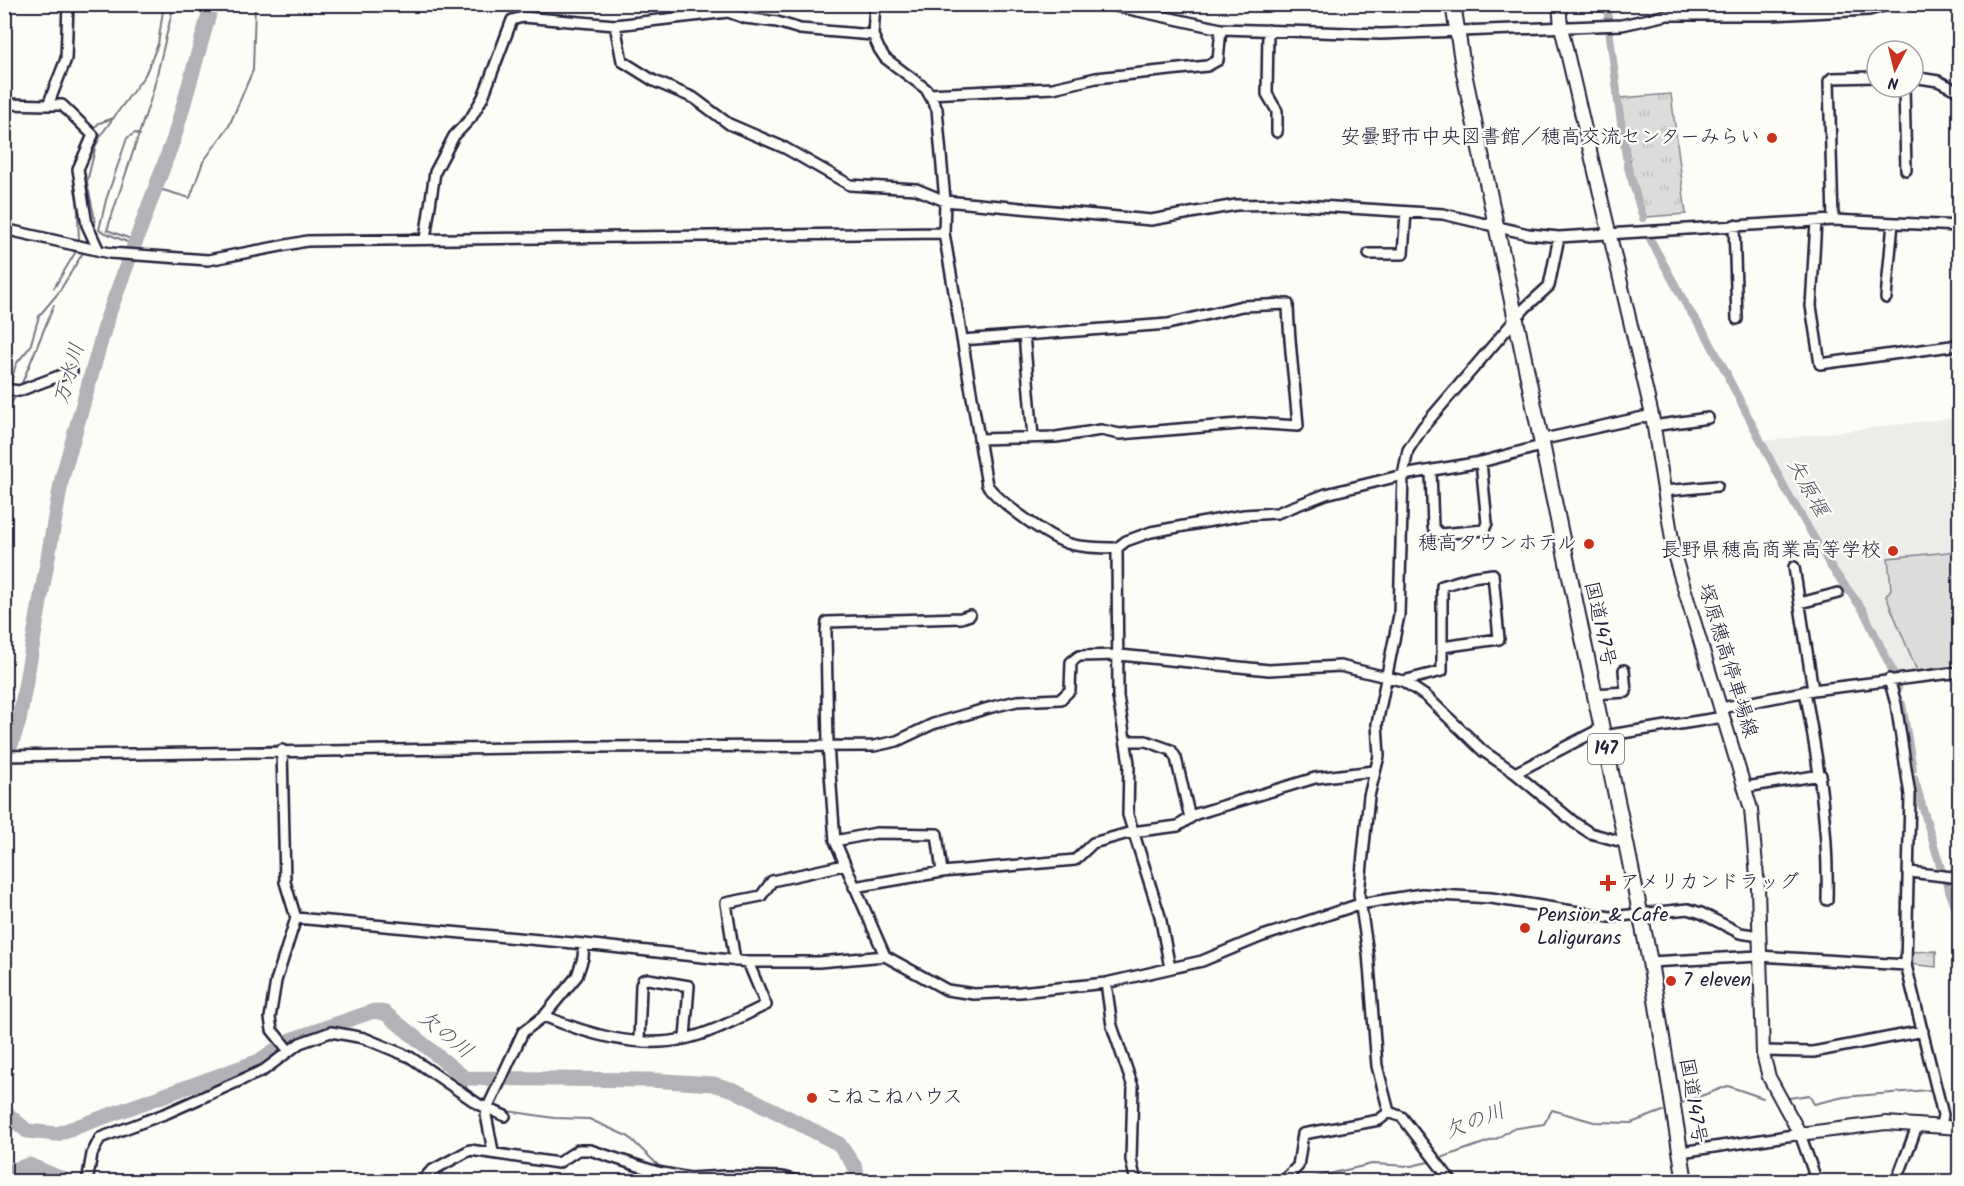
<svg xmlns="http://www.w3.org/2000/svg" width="1964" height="1186" viewBox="0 0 1964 1186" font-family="Kalam,'Klee One',sans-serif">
	<defs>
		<pattern id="grass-tufts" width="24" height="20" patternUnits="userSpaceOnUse" patternTransform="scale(1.5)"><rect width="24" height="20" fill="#dddcdb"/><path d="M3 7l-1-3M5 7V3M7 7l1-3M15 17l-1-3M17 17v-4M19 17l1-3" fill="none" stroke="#bdbcbd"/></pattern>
	</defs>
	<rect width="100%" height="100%" fill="#fdfcf7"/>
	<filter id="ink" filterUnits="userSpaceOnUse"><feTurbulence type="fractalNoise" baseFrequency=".0167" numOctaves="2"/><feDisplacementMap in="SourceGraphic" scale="12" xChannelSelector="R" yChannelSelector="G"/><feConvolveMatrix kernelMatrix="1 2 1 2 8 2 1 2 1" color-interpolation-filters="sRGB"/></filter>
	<g filter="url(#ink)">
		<path fill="#ecece9" d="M1959,417V666L1897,673L1862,605L1834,566L1787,488L1764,441Z"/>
		<path fill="url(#grass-tufts)" stroke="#807f8b" stroke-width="1.5" d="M1671,94L1686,214L1646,217L1631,168L1620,98Z
			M1936,951V967L1909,964V952Z"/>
		<path fill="#dddcdb" stroke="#807f8b" stroke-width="1.5" d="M1959,551V666L1917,671L1886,596L1891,589L1888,558Z"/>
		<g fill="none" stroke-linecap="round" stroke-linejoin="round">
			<path stroke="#787885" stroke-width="2" d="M93,129L99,123L114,118
				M156,188L190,198L203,162L229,126L253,70L255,4
				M77,189L79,242
				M93,229L95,220L87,182L96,145L103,132L145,75L158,44L164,4
				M136,241L107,230L152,95L174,4
				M134,245L99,230L106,200L127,138L135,133L140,135
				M54,288L78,248
				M10,386L16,364L30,347L39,316L59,292L84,251
				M20,388L54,305
				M4,400L9,392
				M4,413L18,393
				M465,1078L467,1091L483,1101
				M1789,1098L1809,1095L1814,1104L1844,1097L1928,1090L1932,1091L1934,1098
				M1679,1104L1728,1086L1763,1098
				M501,1110L554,1118L589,1119L629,1137L661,1168
				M1438,1159L1498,1138L1511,1129L1544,1124L1552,1110L1594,1122L1631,1123L1663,1111
				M722,1182H732
				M1294,1182L1372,1164L1411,1166L1433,1161"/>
			<path stroke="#b2b2b7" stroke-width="8" d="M1608,4V21
				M1609,29L1617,91
				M1617,95L1626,157
				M1627,164L1643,218
				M1649,237L1685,303
				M1687,307L1706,335L1727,374
				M1729,379L1785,488L1831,567L1863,610L1894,674
				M1896,682L1898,688
				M1902,704L1913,769
				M1914,778L1920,798
				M1921,802L1942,872
				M1945,880L1960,919"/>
			<path stroke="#b2b2b7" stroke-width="15" d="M4,765L19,721L62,478L108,316L174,138L212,4
				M4,1111L27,1131L57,1134L259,1061L290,1040L374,1011L385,1013L465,1078L649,1080L713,1084L734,1090L839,1144L855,1167L860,1182
				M4,1173L29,1165L69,1182"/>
			<defs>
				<path id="minor" d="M875,4L873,35L879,49L885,58L926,89L937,109L945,201L944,233L987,485C1000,503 1049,538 1070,544C1085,548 1102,548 1117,548L1126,541L1151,532L1244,515L1277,513L1326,494L1403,475L1481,462L1541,446
					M1106,4L1221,29L1381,34L1622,25L1667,15H1770L1869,10L1891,4
					M615,25L622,61L654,81L694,98L729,124L785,148L850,185L916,189L945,201L1151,220L1236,205L1288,204L1443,214L1528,234L1559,237L1833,220L1960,226
					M1268,30L1267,94L1277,111V132
					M1913,77L1938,81L1960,92
					M1904,87L1906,170
					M929,94L1053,88L1096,78L1207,66L1218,60L1221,29
					M4,104L48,105L66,59L68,4
					M48,105H62L93,135L78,169L87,225L99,251
					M1833,220L1829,81L1832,78L1877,77
					M1816,221L1811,306L1820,364L1951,346L1960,343
					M1734,225L1737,319
					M4,229L110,253L208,260L307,241L944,233
					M425,239L435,172L454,136L471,118L483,97L512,20L523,17L615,25L728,12L745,18L777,22L800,29L873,35
					M1369,254H1403L1406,212
					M1886,298L1893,223
					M1024,335L1033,437
					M962,340L1168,324L1242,306L1288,304C1289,345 1295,385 1298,426L1251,423L1120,434L1101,430L1056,437L979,439
					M4,389L19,391L72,371
					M1653,426L1708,418
					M1540,440L1652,415
					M1431,471L1433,527L1440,534L1484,530L1487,523L1481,462
					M1664,491L1717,486
					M1117,548L1118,697L1129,763L1128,815L1160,916L1170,968
					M1794,567L1813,690
					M1800,603L1838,593
					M970,615L961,618L827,622L826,632L828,745L835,841L885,956L947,990L974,994L1020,992L1106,983L1202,961L1260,937L1360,904L1422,894L1491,898L1610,917L1688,909L1701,913L1740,933L1760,936
					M1889,679L1896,704L1910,795L1906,965L1943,1115L1941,1125
					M1403,681L1442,671V586L1472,577L1493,574L1499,639L1442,647
					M1805,691C1818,761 1829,828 1827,900
					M1594,694L1626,692L1624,670
					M1721,708L1813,690L1960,672
					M1603,736L1724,717
					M1127,741H1146L1171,750L1176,758L1190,818
					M282,750L285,882L296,918L276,981L270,1018L272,1030L289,1051
					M4,756L580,747L874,746L897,741L933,724L992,707L1017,701L1061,699L1070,690L1071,662L1079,656L1120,655L1269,670L1340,666L1403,681L1427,697L1483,751L1515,773L1575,823L1590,833L1626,843
					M1515,773L1602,728
					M1746,787L1821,775
					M835,841L876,833L937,834L942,872
					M1910,872L1960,878
					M854,887L942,872L1075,860L1093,843L1132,832L1178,826L1196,814L1315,778L1374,771
					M296,918L584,944L748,962H819L885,956
					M735,961L726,903L761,896L772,881L844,865
					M1650,962L1759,956L1906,965
					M1106,983L1112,1026L1133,1087L1131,1160L1136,1182
					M544,1016C587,1034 637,1049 684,1039C713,1033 740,1017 766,1005L748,962
					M639,1041L641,985L643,980L648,979L689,986L685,1038
					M1763,1051L1813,1052L1923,1031
					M1389,1112L1377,1066L1368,953L1359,894L1369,796L1379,756L1377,724L1399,615L1403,475L1408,450L1423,427L1525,308L1549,286L1559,237
					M1389,1112L1402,1117L1452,1182
					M493,1151L486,1115L488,1107L523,1032L544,1016L577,976L583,958L584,944
					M1681,1152L1800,1134L1817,1182
					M87,1182L92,1154L100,1138L167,1113L264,1070L300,1043L331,1032L364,1038L410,1057L478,1104L505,1116
					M421,1182L431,1171L470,1150L558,1163L578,1150H590L657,1172L689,1178L726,1176L782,1177L801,1182
					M1282,1182L1298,1166L1303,1134L1379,1120L1389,1112
					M1896,1182L1918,1124"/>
				<path id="major" d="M1559,4L1561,27L1652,415L1675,558L1751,809L1758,888L1763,1054L1769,1077L1800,1134L1886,1123L1960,1128"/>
				<path id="highway" d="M1453,4L1464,73L1626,843L1650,962L1685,1182"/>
			</defs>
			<use href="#minor" stroke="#22223b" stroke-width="14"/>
			<use href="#major" stroke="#22223b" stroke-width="16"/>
			<use href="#highway" stroke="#22223b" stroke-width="18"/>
			<use href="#minor" stroke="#fdfcf7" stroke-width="9"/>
			<use href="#major" stroke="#fdfcf7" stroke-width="12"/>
			<use href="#highway" stroke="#fdfcf7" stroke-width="14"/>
		</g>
	</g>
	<g fill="#c8321e" stroke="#fdfcf7" stroke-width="2">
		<circle cx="1772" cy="138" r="6"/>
		<circle cx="1589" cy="544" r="6"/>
		<circle cx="1893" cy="551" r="6"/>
		<path d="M1605 874h6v6h6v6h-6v6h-6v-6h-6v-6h6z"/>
		<circle cx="1525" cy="928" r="6"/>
		<circle cx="1671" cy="981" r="6"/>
		<circle cx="812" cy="1098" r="6"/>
	</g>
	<g text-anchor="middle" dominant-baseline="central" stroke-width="5" stroke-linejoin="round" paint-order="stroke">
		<rect fill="#fdfcf7" stroke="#646373" stroke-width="1.5" x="1588" y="734" width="36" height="30" rx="4.5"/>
		<g font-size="18" font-weight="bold" fill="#22223b">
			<text x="1606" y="749">147</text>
		</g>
		<g font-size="20" fill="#22223b" stroke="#fdfcf7" text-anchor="start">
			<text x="1760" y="138" text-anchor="end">安曇野市中央図書館／穂高交流センターみらい</text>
			<text x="1577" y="544" text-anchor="end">穂高タウンホテル</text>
			<text x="1881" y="551" text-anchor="end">長野県穂高商業高等学校</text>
			<text x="1620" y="883">アメリカンドラッグ</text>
			<text x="1537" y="916">Pension &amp; Cafe<tspan x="1537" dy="23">Laligurans</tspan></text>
			<text x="1683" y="981">7 eleven</text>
			<text x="824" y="1098">こねこねハウス</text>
		</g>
		<g font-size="20" fill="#22223b" stroke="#fdfcf7">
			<text transform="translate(1599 624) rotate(78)">国道147号</text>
			<text transform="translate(1727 661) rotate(73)">塚原穂高停車場線</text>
			<text transform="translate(1692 1101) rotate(81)">国道147号</text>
		</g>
		<g font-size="21" font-style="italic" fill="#545466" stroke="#fdfcf7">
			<text transform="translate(70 374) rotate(-74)">万水川</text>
			<text transform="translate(1807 488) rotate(61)">矢原堰</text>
			<text transform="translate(445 1035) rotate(39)">欠の川</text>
			<text transform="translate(1475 1122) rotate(-21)">欠の川</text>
		</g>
	</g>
	<rect width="1964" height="1186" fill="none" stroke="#fdfcf7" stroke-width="24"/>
	<rect x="12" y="12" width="1940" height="1162" fill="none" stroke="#22223b" stroke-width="2" filter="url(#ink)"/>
	<g transform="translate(1895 69) rotate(187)"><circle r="28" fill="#fdfcf7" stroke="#a5a5ac" stroke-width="1.5"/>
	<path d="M0-4.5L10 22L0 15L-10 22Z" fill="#c8321e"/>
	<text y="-9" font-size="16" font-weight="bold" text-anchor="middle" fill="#22223b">N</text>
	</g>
</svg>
